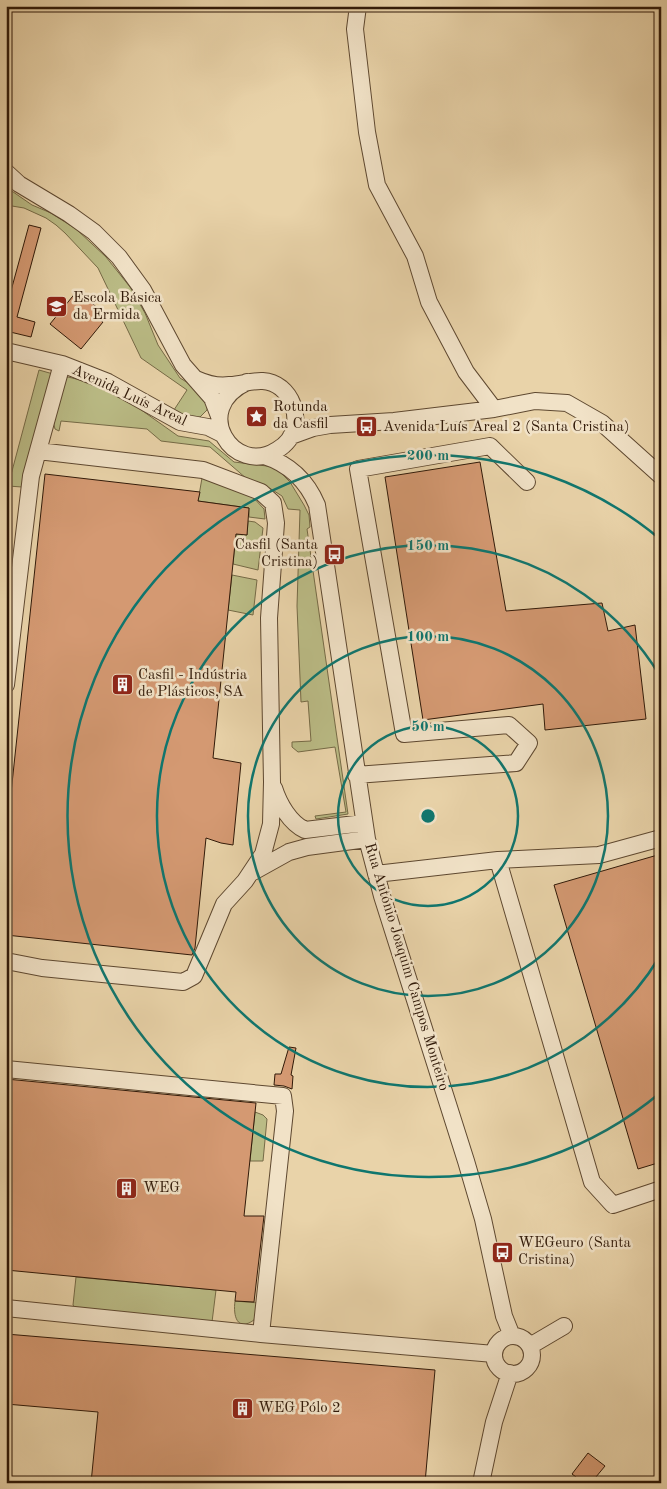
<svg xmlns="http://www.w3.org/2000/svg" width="667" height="1489" viewBox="0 0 667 1489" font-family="'Old Standard TT',serif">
	<rect width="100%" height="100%" fill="#e9d3a9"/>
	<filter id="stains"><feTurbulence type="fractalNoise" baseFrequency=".004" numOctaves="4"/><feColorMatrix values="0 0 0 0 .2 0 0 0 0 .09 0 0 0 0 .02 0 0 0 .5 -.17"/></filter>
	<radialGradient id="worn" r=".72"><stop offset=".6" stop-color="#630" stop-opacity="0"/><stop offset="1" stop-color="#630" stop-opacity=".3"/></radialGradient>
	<path fill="#babb85" stroke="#756a46" d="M6,187L32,205L51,213L76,229L106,257L130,287L145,313L158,345L180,378L201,391L208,402L207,410L200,417L196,418L172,413L187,390L141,358L98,268L65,233L56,225L46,218L24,208L6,205Z
		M39,370L53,374L22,487L8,486L9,491L6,517L8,486Z
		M68,377L109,387L178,436L209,441L234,462L275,467L290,482L304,505L309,515L310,527L307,529L348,814L316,819L315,816L346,812L335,747L298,752L292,747V742L311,741L308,701L301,702L297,606L300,510L288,509L282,496L271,489L247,479L210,447L161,441L147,429L61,421L59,431L55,429L53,421L66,378Z
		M202,478L251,495L264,509L265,519L249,517V508L198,501Z
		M248,521L255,522L263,528L258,570L233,564L236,534L247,535Z
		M232,575L257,580L253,615L228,610Z
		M255,1112L263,1115L267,1119L263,1161H250Z
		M76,1277L216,1290L212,1322L75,1308L73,1305Z
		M235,1301L259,1303L254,1320C237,1332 233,1316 235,1301Z"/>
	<path fill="#d49972" stroke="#301908" d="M29,225L41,228L17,317L35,322L31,337L6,331V309Z
		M77,291L99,309L94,316L103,322L81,349L50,324Z
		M480,462L506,611L602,603L608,631L635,625L646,719L545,730L543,704L423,720L385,477Z
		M45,474L200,492L198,501L249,508L247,535L236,534L213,758L241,763L233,845L221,843L206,838L195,948L192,955L6,935V840Z
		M661,854V1162L638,1169L554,885Z
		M289,1047L296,1048L291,1075L293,1076L292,1089L284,1086L274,1085L275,1074H281Z
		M6,1079L256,1103L244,1216H264L254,1302L235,1301L236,1292L6,1270Z
		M6,1334L435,1370L425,1483H91L98,1412L6,1404Z
		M588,1453L605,1466L591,1483H571L576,1477L572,1474Z"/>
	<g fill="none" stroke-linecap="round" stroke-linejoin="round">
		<defs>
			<path id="minor" d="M358,6L355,29L367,132L377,185L415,256L429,302L466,372L494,409
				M6,172L19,184L69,214L94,232L119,257L143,290L183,365L212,398L219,416
				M6,351L62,364L108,382L180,422L208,427L222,434
				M196,379C207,384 218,387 230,385C248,384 264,375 281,388C292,397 297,412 295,426C293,436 286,445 277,450C234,478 189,409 247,382
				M291,436L313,428L330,425L394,421L494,409L535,401L567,403L602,423L661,476
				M264,456C289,464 307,481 317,505L367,839L382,896L466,1161L483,1219L504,1316L512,1336
				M6,685L31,476L62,364
				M356,775L516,763L529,743L509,725L404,734L358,469L490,446L527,482
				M274,788C279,804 290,823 305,830L364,823
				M498,860L592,1182L613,1205L661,1189
				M253,872L289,852L307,847L367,839
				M376,874L498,860L599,855L661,838
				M6,961L42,968L183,982L194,976L224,904L245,881L263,854L271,824L272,782L269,618L276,523L273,503L261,492L203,470L38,451
				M6,1069L283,1096L285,1111L261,1334
				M6,1308L261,1334L494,1354
				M494 1355a19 19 0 1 1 38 0a19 19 0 1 1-38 0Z
				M530,1346L564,1326
				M481,1483L494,1422L510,1373"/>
		</defs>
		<use href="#minor" stroke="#5e4830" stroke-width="18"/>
		<use href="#minor" stroke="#f1e2c7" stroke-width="16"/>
	</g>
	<g fill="none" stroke="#0f766e" stroke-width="2.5">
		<circle cx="428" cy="816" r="90"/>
		<circle cx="428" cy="816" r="180"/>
		<path d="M660 956A271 271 0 1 1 660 676"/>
		<path d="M660 1093A361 361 0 1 1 660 539"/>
	</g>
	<defs>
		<symbol id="school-square" viewBox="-11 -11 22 22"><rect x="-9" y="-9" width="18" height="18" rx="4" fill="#8f2418" stroke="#f1e2c7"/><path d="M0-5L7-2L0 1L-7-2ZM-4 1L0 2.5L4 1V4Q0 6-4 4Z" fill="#fff"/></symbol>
		<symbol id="sight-square" viewBox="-11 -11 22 22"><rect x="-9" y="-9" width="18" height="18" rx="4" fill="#8f2418" stroke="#f1e2c7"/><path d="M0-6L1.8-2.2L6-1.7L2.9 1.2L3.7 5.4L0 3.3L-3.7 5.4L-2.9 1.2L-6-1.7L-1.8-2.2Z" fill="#fff"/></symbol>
		<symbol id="bus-square" viewBox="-11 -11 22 22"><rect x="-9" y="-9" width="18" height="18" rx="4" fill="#8f2418" stroke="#f1e2c7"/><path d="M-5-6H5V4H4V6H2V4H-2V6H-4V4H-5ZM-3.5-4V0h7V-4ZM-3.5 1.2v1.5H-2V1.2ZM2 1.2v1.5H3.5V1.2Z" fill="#fff"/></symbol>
		<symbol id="building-square" viewBox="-11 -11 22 22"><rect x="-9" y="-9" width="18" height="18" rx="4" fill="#8f2418" stroke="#f1e2c7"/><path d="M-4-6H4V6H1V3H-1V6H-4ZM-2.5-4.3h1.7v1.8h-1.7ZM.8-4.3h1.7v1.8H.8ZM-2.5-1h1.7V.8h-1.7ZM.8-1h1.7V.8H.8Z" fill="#fff"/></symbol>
	</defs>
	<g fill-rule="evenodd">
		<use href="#school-square" x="44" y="294" width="25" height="25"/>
		<use href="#sight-square" x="244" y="404" width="25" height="25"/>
		<use href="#bus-square" x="354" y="414" width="25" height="25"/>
		<use href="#bus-square" x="322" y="542" width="25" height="25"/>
		<use href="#building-square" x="110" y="672" width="25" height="25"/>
		<use href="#building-square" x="114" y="1176" width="25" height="25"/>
		<use href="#bus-square" x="490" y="1240" width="25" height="25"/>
		<use href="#building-square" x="230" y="1396" width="25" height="25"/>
	</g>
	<g text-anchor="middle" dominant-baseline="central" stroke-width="5" stroke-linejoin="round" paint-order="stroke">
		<g font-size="15" fill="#301908" stroke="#f1e2c7" text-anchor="start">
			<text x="73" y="298">Escola Básica<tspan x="73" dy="17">da Ermida</tspan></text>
			<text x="273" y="407">Rotunda<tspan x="273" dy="17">da Casfil</tspan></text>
			<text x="383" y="427">Avenida Luís Areal 2 (Santa Cristina)</text>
			<text x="318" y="545" text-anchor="end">Casfil (Santa<tspan x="318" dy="17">Cristina)</tspan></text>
			<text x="138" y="675">Casfil - Indústria<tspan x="138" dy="17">de Plásticos, SA</tspan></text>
			<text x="143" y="1188">WEG</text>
			<text x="518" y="1243">WEGeuro (Santa<tspan x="518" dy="17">Cristina)</tspan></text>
			<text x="258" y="1408">WEG Pólo 2</text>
		</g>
		<g font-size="15" fill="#301908" stroke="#f1e2c7">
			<text transform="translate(129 396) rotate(25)">Avenida Luís Areal</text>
			<text transform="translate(406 967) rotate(73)">Rua António Joaquim Campos Monteiro</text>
		</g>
	</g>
	<circle cx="428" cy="816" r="8" fill="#0f766e" stroke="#f1e2c7" stroke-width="2.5"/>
	<g font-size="15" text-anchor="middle" font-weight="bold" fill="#0f766e" stroke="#f1e2c7" stroke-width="5" stroke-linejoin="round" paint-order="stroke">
		<text x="428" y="460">200 m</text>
		<text x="428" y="550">150 m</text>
		<text x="428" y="641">100 m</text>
		<text x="428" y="731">50 m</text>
	</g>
	<rect width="667" height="1489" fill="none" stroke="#e9d3a9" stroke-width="25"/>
	<rect x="8" y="8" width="652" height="1474" fill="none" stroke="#301908" stroke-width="2.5"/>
	<rect x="12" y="12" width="642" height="1464" fill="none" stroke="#301908"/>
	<rect width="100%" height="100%" filter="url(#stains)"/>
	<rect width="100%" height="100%" fill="url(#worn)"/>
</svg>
